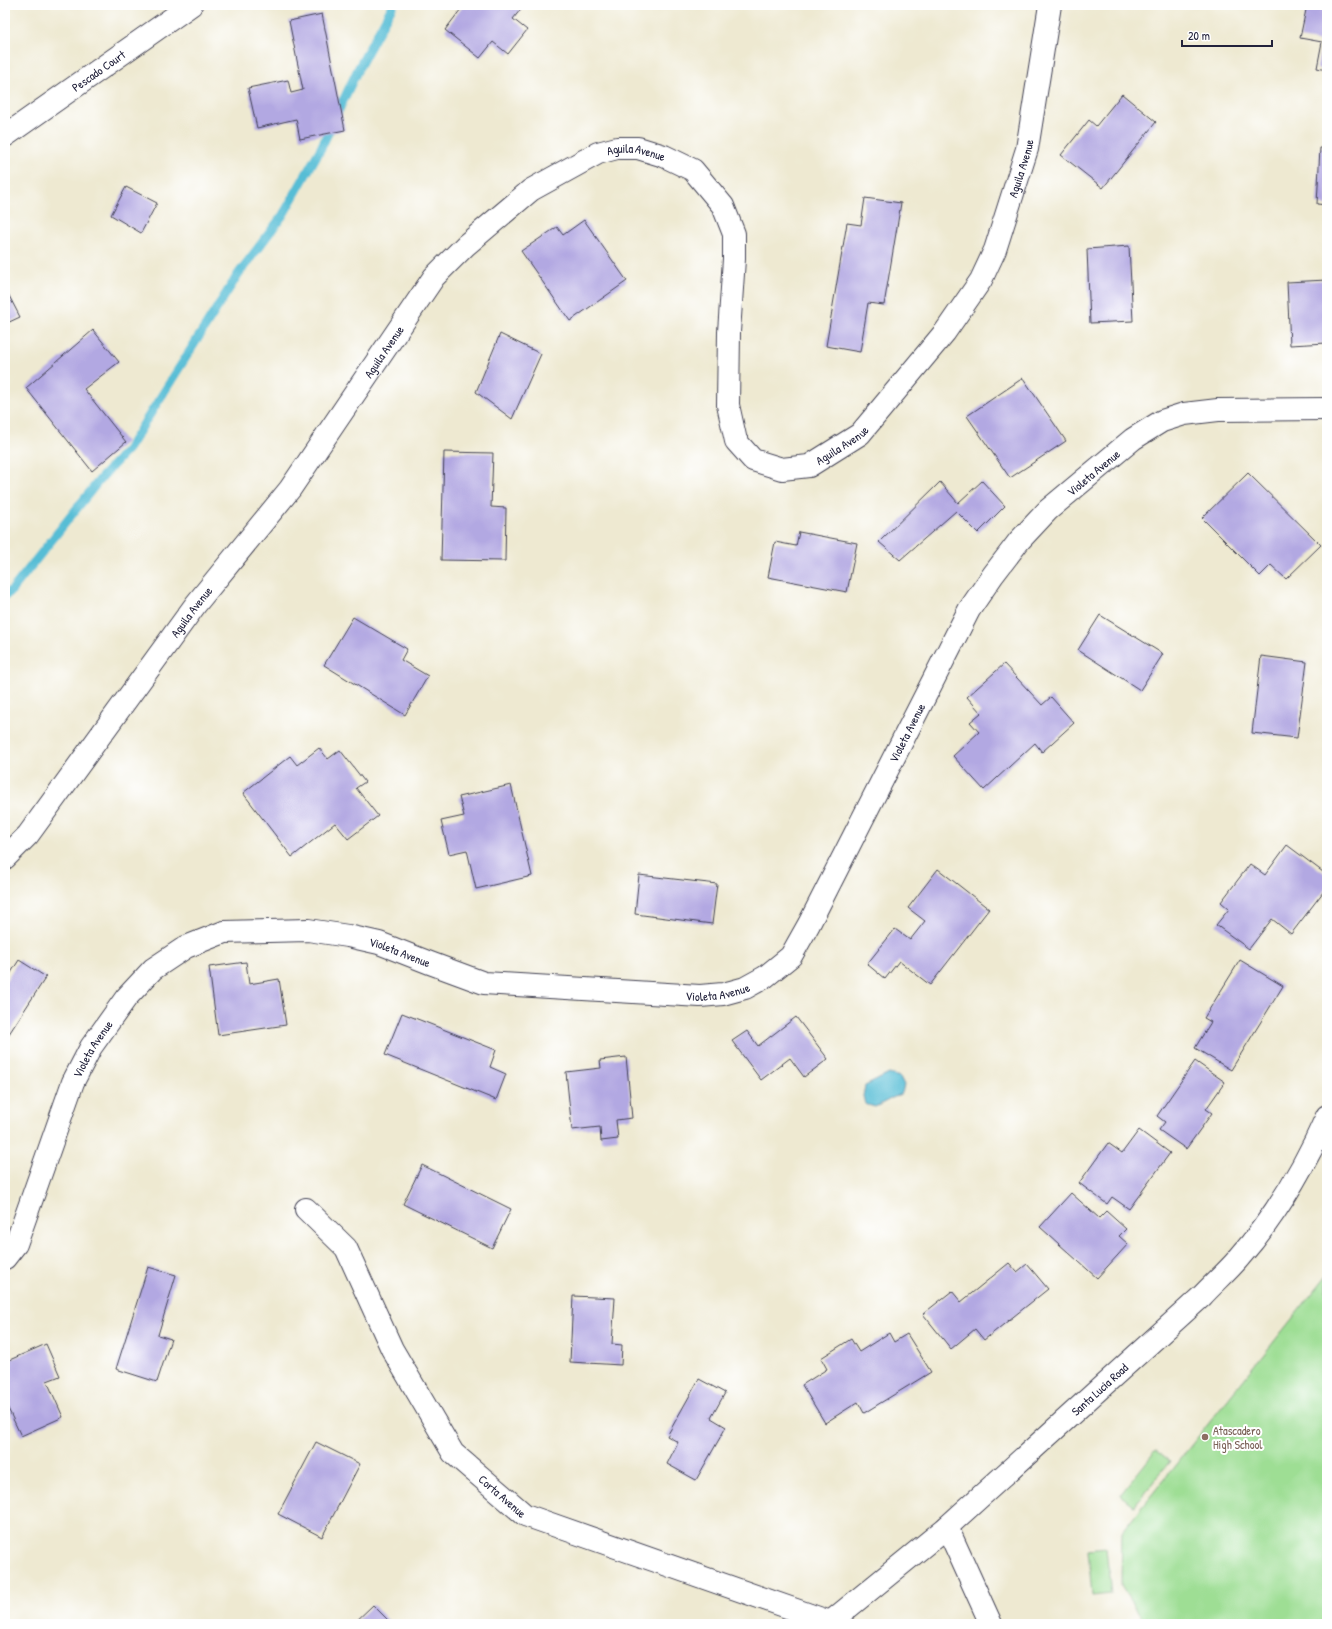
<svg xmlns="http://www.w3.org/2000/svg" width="1332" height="1629" viewBox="0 0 1332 1629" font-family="'Patrick Hand',sans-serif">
	<rect width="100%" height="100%" fill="#fff"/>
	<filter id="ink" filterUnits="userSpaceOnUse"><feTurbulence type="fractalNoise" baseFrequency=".025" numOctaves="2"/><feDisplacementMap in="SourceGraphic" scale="8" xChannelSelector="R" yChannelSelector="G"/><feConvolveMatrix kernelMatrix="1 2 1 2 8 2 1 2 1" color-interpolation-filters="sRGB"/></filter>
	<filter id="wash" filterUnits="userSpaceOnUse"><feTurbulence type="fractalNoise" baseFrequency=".012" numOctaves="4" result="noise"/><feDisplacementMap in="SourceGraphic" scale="16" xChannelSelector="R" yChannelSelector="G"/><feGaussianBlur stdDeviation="0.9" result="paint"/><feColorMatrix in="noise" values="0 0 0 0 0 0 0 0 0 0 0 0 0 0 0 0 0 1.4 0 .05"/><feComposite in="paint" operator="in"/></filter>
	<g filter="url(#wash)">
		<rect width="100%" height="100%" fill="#eee9d1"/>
		<path fill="#9ede94" stroke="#608068" d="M1327,1275V1624H1146L1121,1585L1122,1532Z
			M1156,1450L1170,1461L1134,1506L1120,1495Z
			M1106,1548L1111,1594L1092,1596L1088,1550Z"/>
		<path fill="#57bdd5" stroke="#3c7088" d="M889,1074L900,1077L904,1085L902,1093L875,1107L865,1104L863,1096L865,1086Z"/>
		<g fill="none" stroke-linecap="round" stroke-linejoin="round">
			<path stroke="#57bdd5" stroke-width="9" d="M5,596L12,590L101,478L128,449L239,273L283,215L321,148L358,69L393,5"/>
		</g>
		<g id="blocks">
			<path fill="#b2a8e2" d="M464,5H524L513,19L527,30L508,54L493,42L480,58L445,30Z
				M1307,5H1327V70L1317,68L1322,42L1300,38Z
				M322,14L345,130L300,139L296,119L257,128L248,88L288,80L291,93L303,90L289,21Z
				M1122,94L1156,122L1103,188L1061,155L1089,120L1096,126Z
				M1320,148H1327V205L1317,204Z
				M126,187L157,203L141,233L111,215Z
				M865,198L901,203L884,305L868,303L860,352L826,346L847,223L861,225Z
				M584,220L627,281L570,321L521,251L557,227L563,235Z
				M1129,246L1133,321L1090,323L1087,249Z
				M1327,280V343L1290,345L1287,282Z
				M5,288L20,317L5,324Z
				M93,330L119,362L84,389L126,442L92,471L26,388Z
				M500,334L541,354L512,419L476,392Z
				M1023,378L1066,441L1010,478L967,416Z
				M444,452L493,453L491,507L506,508L505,561L441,560Z
				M1248,473L1321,545L1286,579L1271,565L1260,576L1202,518Z
				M982,481L1005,506L978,533L956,511L900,560L879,542L940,482L958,503Z
				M799,532L857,543L847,592L768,577L775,542L796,546Z
				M1100,615L1163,654L1140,690L1078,650Z
				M353,617L407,649L401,660L428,676L405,715L324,665Z
				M1261,656L1307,662L1297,738L1252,733Z
				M1004,664L1042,705L1051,697L1074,723L1042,752L1035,743L984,790L953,756L979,732L970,722L981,713L967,697Z
				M319,748L328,759L340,750L365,782L356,788L378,816L348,839L335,823L292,857L243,793L290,756L297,765Z
				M511,785L532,876L476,889L467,850L449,854L441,821L464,816L459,797Z
				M1287,845L1327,875V887L1291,934L1272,919L1249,949L1216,925L1229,909L1221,902L1250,864L1265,875Z
				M938,869L989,909L930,985L899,961L885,979L867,964L895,929L910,940L925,921L908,908Z
				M639,875L717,884L712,924L635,914Z
				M19,960L46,977L5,1040V982Z
				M1240,960L1283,986L1231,1070L1195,1048L1211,1022L1204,1018Z
				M246,962L249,984L279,979L286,1025L218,1035L209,967Z
				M402,1013L496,1050L490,1067L506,1074L496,1100L385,1055Z
				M796,1017L828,1059L804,1077L790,1058L761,1080L732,1041L747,1031L758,1046Z
				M626,1057L632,1118L616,1120L618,1139L601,1141L600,1127L572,1130L566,1072L601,1068L600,1060Z
				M1195,1061L1225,1082L1206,1109L1212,1113L1186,1149L1159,1130L1165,1122L1157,1116Z
				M1139,1130L1170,1153L1129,1209L1112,1197L1107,1204L1079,1183L1108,1143L1122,1153Z
				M422,1165L511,1209L492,1248L403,1204Z
				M1071,1193L1099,1218L1106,1211L1126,1229L1119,1236L1128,1244L1097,1278L1040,1227Z
				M1009,1263L1017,1272L1027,1264L1048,1289L984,1340L975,1329L951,1349L923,1314L952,1291L961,1302Z
				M148,1267L176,1275L158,1335L171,1339L157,1382L116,1369Z
				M573,1296L615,1298L612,1344L622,1345L621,1365L570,1362Z
				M889,1333L894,1342L907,1334L931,1372L864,1413L858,1402L825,1423L802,1385L827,1369L821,1358L851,1339L859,1352Z
				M46,1344L60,1376L47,1381L63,1417L21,1436L5,1402V1362Z
				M699,1379L725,1393L711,1418L726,1427L696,1480L667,1464L678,1442L667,1436Z
				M316,1442L360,1464L322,1537L278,1514Z
				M373,1605L392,1624H353Z"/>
		</g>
	</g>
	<g filter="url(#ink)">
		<use href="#blocks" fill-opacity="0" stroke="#414052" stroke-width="1"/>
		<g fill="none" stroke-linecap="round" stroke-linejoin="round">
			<defs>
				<g id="minor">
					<path id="s1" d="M5,136L191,5"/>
					<path id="s2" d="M5,858L28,835L196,604L290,489L434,277L466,245L531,190L598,153L617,148H638L664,156L693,170L723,206L734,234V259L729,332L728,405L736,441L753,460L782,469L809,466L860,434L945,332L981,280L995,250L1027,149L1050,5"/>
					<path id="s3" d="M306,1209L346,1248L392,1349L453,1453L525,1515L830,1622"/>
					<path id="s4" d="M5,1258L16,1244L73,1082L91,1047L126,998L153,969L186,947L224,932L308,930L348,936L379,943L430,963L484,983L700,996L723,994L745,988L765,977L791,956L809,924L969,610L993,575L1019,541L1048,510L1133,439L1162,421L1184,414L1218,410L1327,409"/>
					<path d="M947,1527L991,1624"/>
				</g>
				<g id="tertiary">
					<path id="s5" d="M828,1624L947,1527L1202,1296C1214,1283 1227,1272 1238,1259C1276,1216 1304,1168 1327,1116"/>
				</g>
			</defs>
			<use href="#minor" stroke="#414052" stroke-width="24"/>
			<use href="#tertiary" stroke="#414052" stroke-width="24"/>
			<use href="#minor" stroke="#fff" stroke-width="22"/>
			<use href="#tertiary" stroke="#fff" stroke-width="22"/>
		</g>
	</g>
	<circle fill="#8d6e63" stroke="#fff" stroke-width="1.5" cx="1205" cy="1437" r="4"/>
	<g text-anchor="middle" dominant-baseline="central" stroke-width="4" stroke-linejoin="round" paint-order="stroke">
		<g font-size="12" fill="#22223b" stroke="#fff">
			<text stroke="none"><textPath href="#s1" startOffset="114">Pescado Court</textPath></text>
			<text stroke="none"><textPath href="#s2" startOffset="969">Aguila Avenue</textPath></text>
			<text stroke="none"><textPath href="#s2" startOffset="1773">Aguila Avenue</textPath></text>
			<text stroke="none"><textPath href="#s2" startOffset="633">Aguila Avenue</textPath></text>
			<text stroke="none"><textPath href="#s2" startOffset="1437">Aguila Avenue</textPath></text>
			<text stroke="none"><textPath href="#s4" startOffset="1572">Violeta Avenue</textPath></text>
			<text stroke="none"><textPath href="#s2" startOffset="309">Aguila Avenue</textPath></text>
			<text stroke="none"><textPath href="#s4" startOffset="1248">Violeta Avenue</textPath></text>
			<text stroke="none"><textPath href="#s4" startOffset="588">Violeta Avenue</textPath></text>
			<text stroke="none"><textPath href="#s4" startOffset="912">Violeta Avenue</textPath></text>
			<text stroke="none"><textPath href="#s4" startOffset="228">Violeta Avenue</textPath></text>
			<text stroke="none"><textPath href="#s5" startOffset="359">Santa Lucia Road</textPath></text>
			<text stroke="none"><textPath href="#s3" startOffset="353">Corta Avenue</textPath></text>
		</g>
		<g font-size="12" fill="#785e54" stroke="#fff" text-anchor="start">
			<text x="1213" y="1430">Atascadero<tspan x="1213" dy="14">High School</tspan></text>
		</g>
	</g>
	<rect width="1332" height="1629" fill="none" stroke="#fff" stroke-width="20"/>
	<path d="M1182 40v6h90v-6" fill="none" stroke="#22223b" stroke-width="2"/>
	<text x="1188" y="40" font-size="12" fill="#22223b" stroke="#ffffff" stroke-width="3" paint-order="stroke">20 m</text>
</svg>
